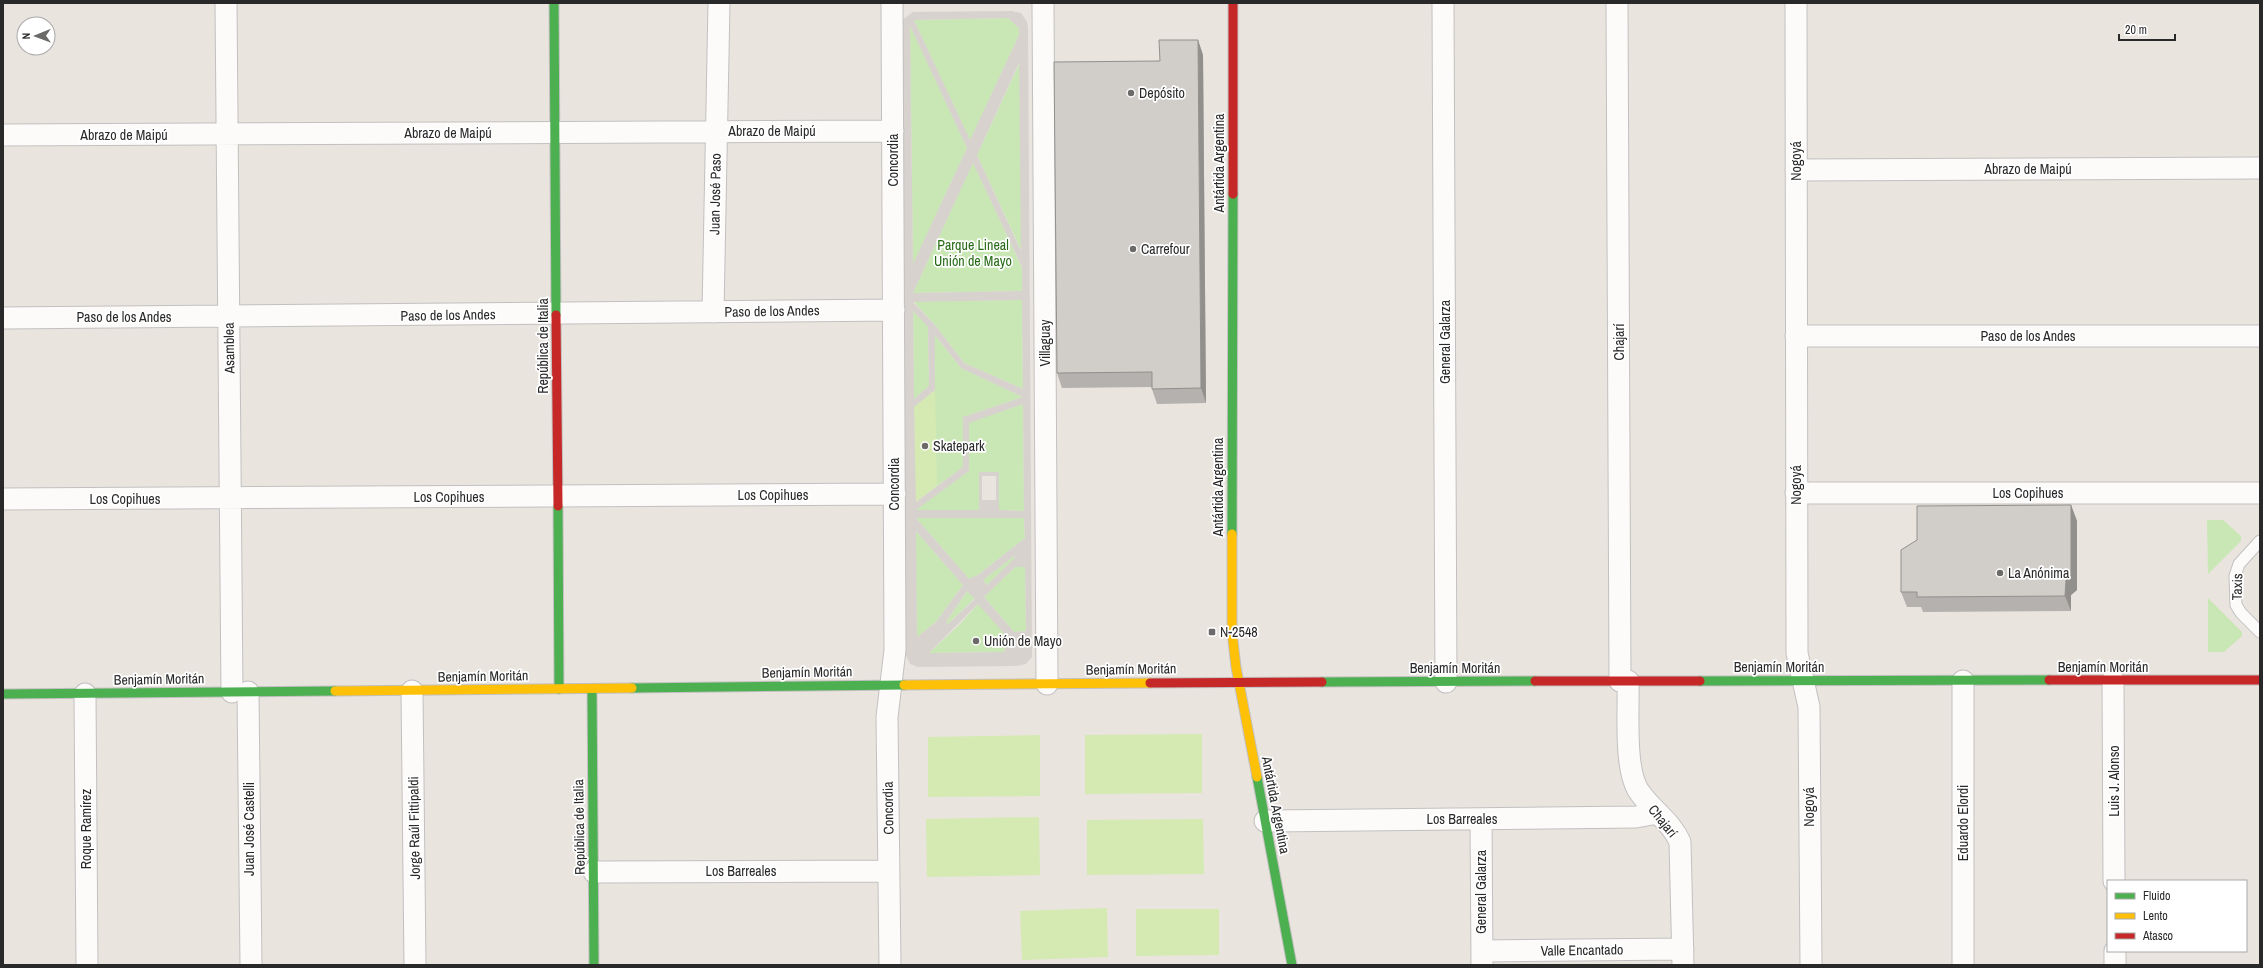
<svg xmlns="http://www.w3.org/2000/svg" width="2263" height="968" viewBox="0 0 2263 968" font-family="'Archivo Narrow',sans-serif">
	<rect width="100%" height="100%" fill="#e9e4de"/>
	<path fill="#c9e6b5" d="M1008,18L1019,28V35L970,141L914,20Z
		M910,25L967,148L913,265Z
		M1020,62L1022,252L977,155Z
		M973,162L1022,268V291L913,293Z
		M1022,300L1023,389L964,363L935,325L913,301Z
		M913,310L928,327L929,386L914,399Z
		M934,334L961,368L1023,397L963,417V467L915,502L935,390Z
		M1023,404L1024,511L999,510L998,472L979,473V510H915L969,471V422Z
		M916,518H1024L1025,538L978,575L969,579Z
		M2207,520H2223L2241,536V541L2208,574Z
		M915,530L963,585L936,622L917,637Z
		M1014,556L1015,558L987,585L983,580Z
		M1015,567H1025L1026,631L1014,632L984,597Z
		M968,590L975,598L948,624L946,622Z
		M2208,598L2242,632V636L2224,652H2208Z
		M979,603L1008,638L1004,652L929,653L959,625Z"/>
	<path fill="#d5eab2" d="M935,390L937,486L915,502L914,406Z
		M1202,734V793L1085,794V735Z
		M1040,735V796L928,797V737Z
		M1039,817L1040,875L927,877L926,819Z
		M1203,819L1204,874L1087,875V820Z
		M1107,908L1108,957L1022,960L1020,911Z
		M1136,909H1219V955L1136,956Z"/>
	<path fill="#d7d2cd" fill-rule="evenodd" d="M1011,11L1021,13L1027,22L1028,27L1032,657L1026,664L1016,666L918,667L910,664L904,651L902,20L913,12ZM1008,18L1019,28V35L970,140L914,20ZM910,26L967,148L913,264V263ZM1019,63L1021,251L977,155ZM973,163L1022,267V291L913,293ZM1022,300L1023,389L964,363L935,325L913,302ZM913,311L928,327L929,386L914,399ZM935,335L961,368L1023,397L963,417V467L916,502L914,407L935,390ZM1023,404L1024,511L999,510V472H979V510H916L969,471V423ZM982,476H996V500H982ZM916,518H1024L1025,538L978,575L969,579ZM916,531L963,585L936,622L917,637ZM1014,556L1015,558L987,585L983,580ZM1015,567H1025L1026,631L1014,632L984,597ZM967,591L975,599L948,624L946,622ZM978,604L1008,638L1004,652L929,653Z"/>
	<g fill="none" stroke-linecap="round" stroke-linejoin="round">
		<defs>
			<path id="lane" d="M2260,541L2239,564L2235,576L2236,605L2241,613L2260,632"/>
			<path id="street" d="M226,3L232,692
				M1043,3L1047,684
				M1443,3L1446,682
				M1617,3L1620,681
				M1796,3L1797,653L1809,707L1811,965
				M3,135L893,131
				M1796,170L2260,168
				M713,312L719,3
				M3,318L894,310
				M1796,336H2260
				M1796,493H2260
				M3,499L895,494
				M2113,680L2114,881
				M1628,681C1629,709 1624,767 1638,790C1650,809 1671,821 1680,842L1683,965
				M412,691L415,965
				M248,692L251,965
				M85,694L87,965
				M1481,819L1482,964
				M1265,821L1636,817L1658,813
				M594,872L889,871
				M1482,951L1683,949
				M2115,951V965
				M890,965L887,717L895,650L892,3
				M1963,965V681"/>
			<path id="fast" d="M554,3L556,315
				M558,506L559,689
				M1232,534L1233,194
				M1700,681L2049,680
				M1322,682L1535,681
				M632,688L904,685
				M592,689L594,965
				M3,694L335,691
				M1257,777L1292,965"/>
			<path id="slow" d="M1232,534V632L1236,667L1257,777
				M904,685L1150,683
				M335,691L632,688"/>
			<path id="jam" d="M1233,194V3
				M556,315L558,506
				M2049,680H2260
				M1535,681H1700
				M1150,683L1322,682"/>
		</defs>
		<use href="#lane" stroke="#c2c0c0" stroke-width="13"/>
		<use href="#street" stroke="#c2c0c0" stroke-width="23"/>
		<use href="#fast" stroke="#c2c0c0" stroke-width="11"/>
		<use href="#slow" stroke="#c2c0c0" stroke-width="11"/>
		<use href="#jam" stroke="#c2c0c0" stroke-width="11"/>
		<use href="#lane" stroke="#fcfbfa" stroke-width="11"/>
		<use href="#street" stroke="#fcfbfa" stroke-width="21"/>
		<use href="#fast" stroke="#4caf50" stroke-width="9"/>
		<use href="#slow" stroke="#ffc107" stroke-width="9"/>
		<use href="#jam" stroke="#c62828" stroke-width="9"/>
	</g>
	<path fill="#b4b1ae" d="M1198,40L1203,55L1206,403L1157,404L1152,389V387L1062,388L1057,373L1160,61Z
		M2071,505L2077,521V590L2071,595V611L1923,612L1921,607H1907L1901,592Z"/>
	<path fill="#92908d" d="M1198,40L1203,55L1206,403L1201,388Z
		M2071,505L2077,521V590L2071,595V611L2065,596L2066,580Z"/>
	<path fill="#d1ceca" stroke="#92908d" d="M1159,40H1198L1201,388L1152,389V372L1057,373L1054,62L1160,61Z
		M2071,505V575L2066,580L2065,596L1917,597V592H1901V550L1917,540V506Z"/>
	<g fill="#6c6a68" stroke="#fff" stroke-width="1.5">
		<circle cx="1131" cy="93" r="4"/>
		<circle cx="1133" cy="249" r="4"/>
		<circle cx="925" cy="446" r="4"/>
		<circle cx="2000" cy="573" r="4"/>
		<rect x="1208" y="628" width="8" height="8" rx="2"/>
		<circle cx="976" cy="641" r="4"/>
	</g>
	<g text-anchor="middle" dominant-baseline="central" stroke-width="3.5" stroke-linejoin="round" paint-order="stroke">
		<g font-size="14" fill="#292929" stroke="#fff" text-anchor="start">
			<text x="1139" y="93">Depósito</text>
			<text x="1141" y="249">Carrefour</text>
			<text x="933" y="446">Skatepark</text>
			<text x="2008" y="573">La Anónima</text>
			<text x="1220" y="632">N-2548</text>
			<text x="984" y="641">Unión de Mayo</text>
		</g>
		<g font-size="14" fill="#292929" stroke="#fff">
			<text x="772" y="131">Abrazo de Maipú</text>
			<text x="448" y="133">Abrazo de Maipú</text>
			<text x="124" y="135">Abrazo de Maipú</text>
			<text transform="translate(893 160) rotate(-90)">Concordia</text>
			<text transform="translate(1796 161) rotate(-90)">Nogoyá</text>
			<text transform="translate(1219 163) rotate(-90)">Antártida Argentina</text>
			<text x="2028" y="169">Abrazo de Maipú</text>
			<text transform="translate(715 194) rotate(-89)">Juan José Paso</text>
			<text transform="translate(772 311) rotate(-1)">Paso de los Andes</text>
			<text transform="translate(448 315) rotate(-1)">Paso de los Andes</text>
			<text x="124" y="317">Paso de los Andes</text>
			<text x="2028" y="336">Paso de los Andes</text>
			<text transform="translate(1445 342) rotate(-90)">General Galarza</text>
			<text transform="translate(1619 342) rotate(-90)">Chajarí</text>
			<text transform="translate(1045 343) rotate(-90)">Villaguay</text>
			<text transform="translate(543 346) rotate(-90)">República de Italia</text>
			<text transform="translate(229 348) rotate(-91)">Asamblea</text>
			<text transform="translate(894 484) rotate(-90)">Concordia</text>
			<text transform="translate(1796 485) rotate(-90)">Nogoyá</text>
			<text transform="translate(1218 487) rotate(-90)">Antártida Argentina</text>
			<text x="2028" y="493">Los Copihues</text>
			<text x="773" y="495">Los Copihues</text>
			<text x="449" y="497">Los Copihues</text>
			<text x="125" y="499">Los Copihues</text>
			<text transform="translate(2237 587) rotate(-89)">Taxis</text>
			<text x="1779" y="667">Benjamín Moritán</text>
			<text x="2103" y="667">Benjamín Moritán</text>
			<text x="1455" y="668">Benjamín Moritán</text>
			<text transform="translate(1131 669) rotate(-1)">Benjamín Moritán</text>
			<text transform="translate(807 672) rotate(-1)">Benjamín Moritán</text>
			<text transform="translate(483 676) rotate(-1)">Benjamín Moritán</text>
			<text transform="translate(159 679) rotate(-1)">Benjamín Moritán</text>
			<text transform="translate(2114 781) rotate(-90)">Luis J. Alonso</text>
			<text transform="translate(1276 805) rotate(79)">Antártida Argentina</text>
			<text transform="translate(1809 807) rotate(-90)">Nogoyá</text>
			<text transform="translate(888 808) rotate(-91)">Concordia</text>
			<text x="1462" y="819">Los Barreales</text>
			<text transform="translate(1663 821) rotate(51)">Chajarí</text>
			<text transform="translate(1963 823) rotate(-90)">Eduardo Elordi</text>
			<text transform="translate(579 827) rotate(-91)">República de Italia</text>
			<text transform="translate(414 828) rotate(-91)">Jorge Raúl Fittipaldi</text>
			<text transform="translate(86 829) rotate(-90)">Roque Ramírez</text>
			<text transform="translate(249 829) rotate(-90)">Juan José Castelli</text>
			<text x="741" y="871">Los Barreales</text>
			<text transform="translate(1481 892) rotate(-90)">General Galarza</text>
			<text transform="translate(1582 950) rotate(-1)">Valle Encantado</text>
		</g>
		<g font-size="14" fill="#266a16" stroke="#fff">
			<text x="973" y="245">Parque Lineal<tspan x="973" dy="16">Unión de Mayo</tspan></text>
		</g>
	</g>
	<rect width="2263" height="968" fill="none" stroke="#292929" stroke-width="8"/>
	<rect x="2107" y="880" width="140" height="72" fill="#ffffff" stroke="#a9a9a9"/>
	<rect x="2115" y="893" width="20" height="6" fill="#4caf50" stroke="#a9a9a9"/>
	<text x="2143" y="900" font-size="12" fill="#292929">Fluido</text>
	<rect x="2115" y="913" width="20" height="6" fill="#ffc107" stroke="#a9a9a9"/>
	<text x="2143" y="920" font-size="12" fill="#292929">Lento</text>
	<rect x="2115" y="933" width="20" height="6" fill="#c62828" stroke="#a9a9a9"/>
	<text x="2143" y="940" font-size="12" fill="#292929">Atasco</text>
	<g transform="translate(36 36) rotate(269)"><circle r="19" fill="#ffffff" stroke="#a9a9a9"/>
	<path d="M0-3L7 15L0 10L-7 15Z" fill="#6c6a68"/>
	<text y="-6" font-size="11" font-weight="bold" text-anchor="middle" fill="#292929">N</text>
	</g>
	<path d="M2119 34v6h56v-6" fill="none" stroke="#292929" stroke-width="2"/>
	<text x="2125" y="34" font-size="12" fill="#292929" stroke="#ffffff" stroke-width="3" paint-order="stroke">20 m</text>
</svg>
